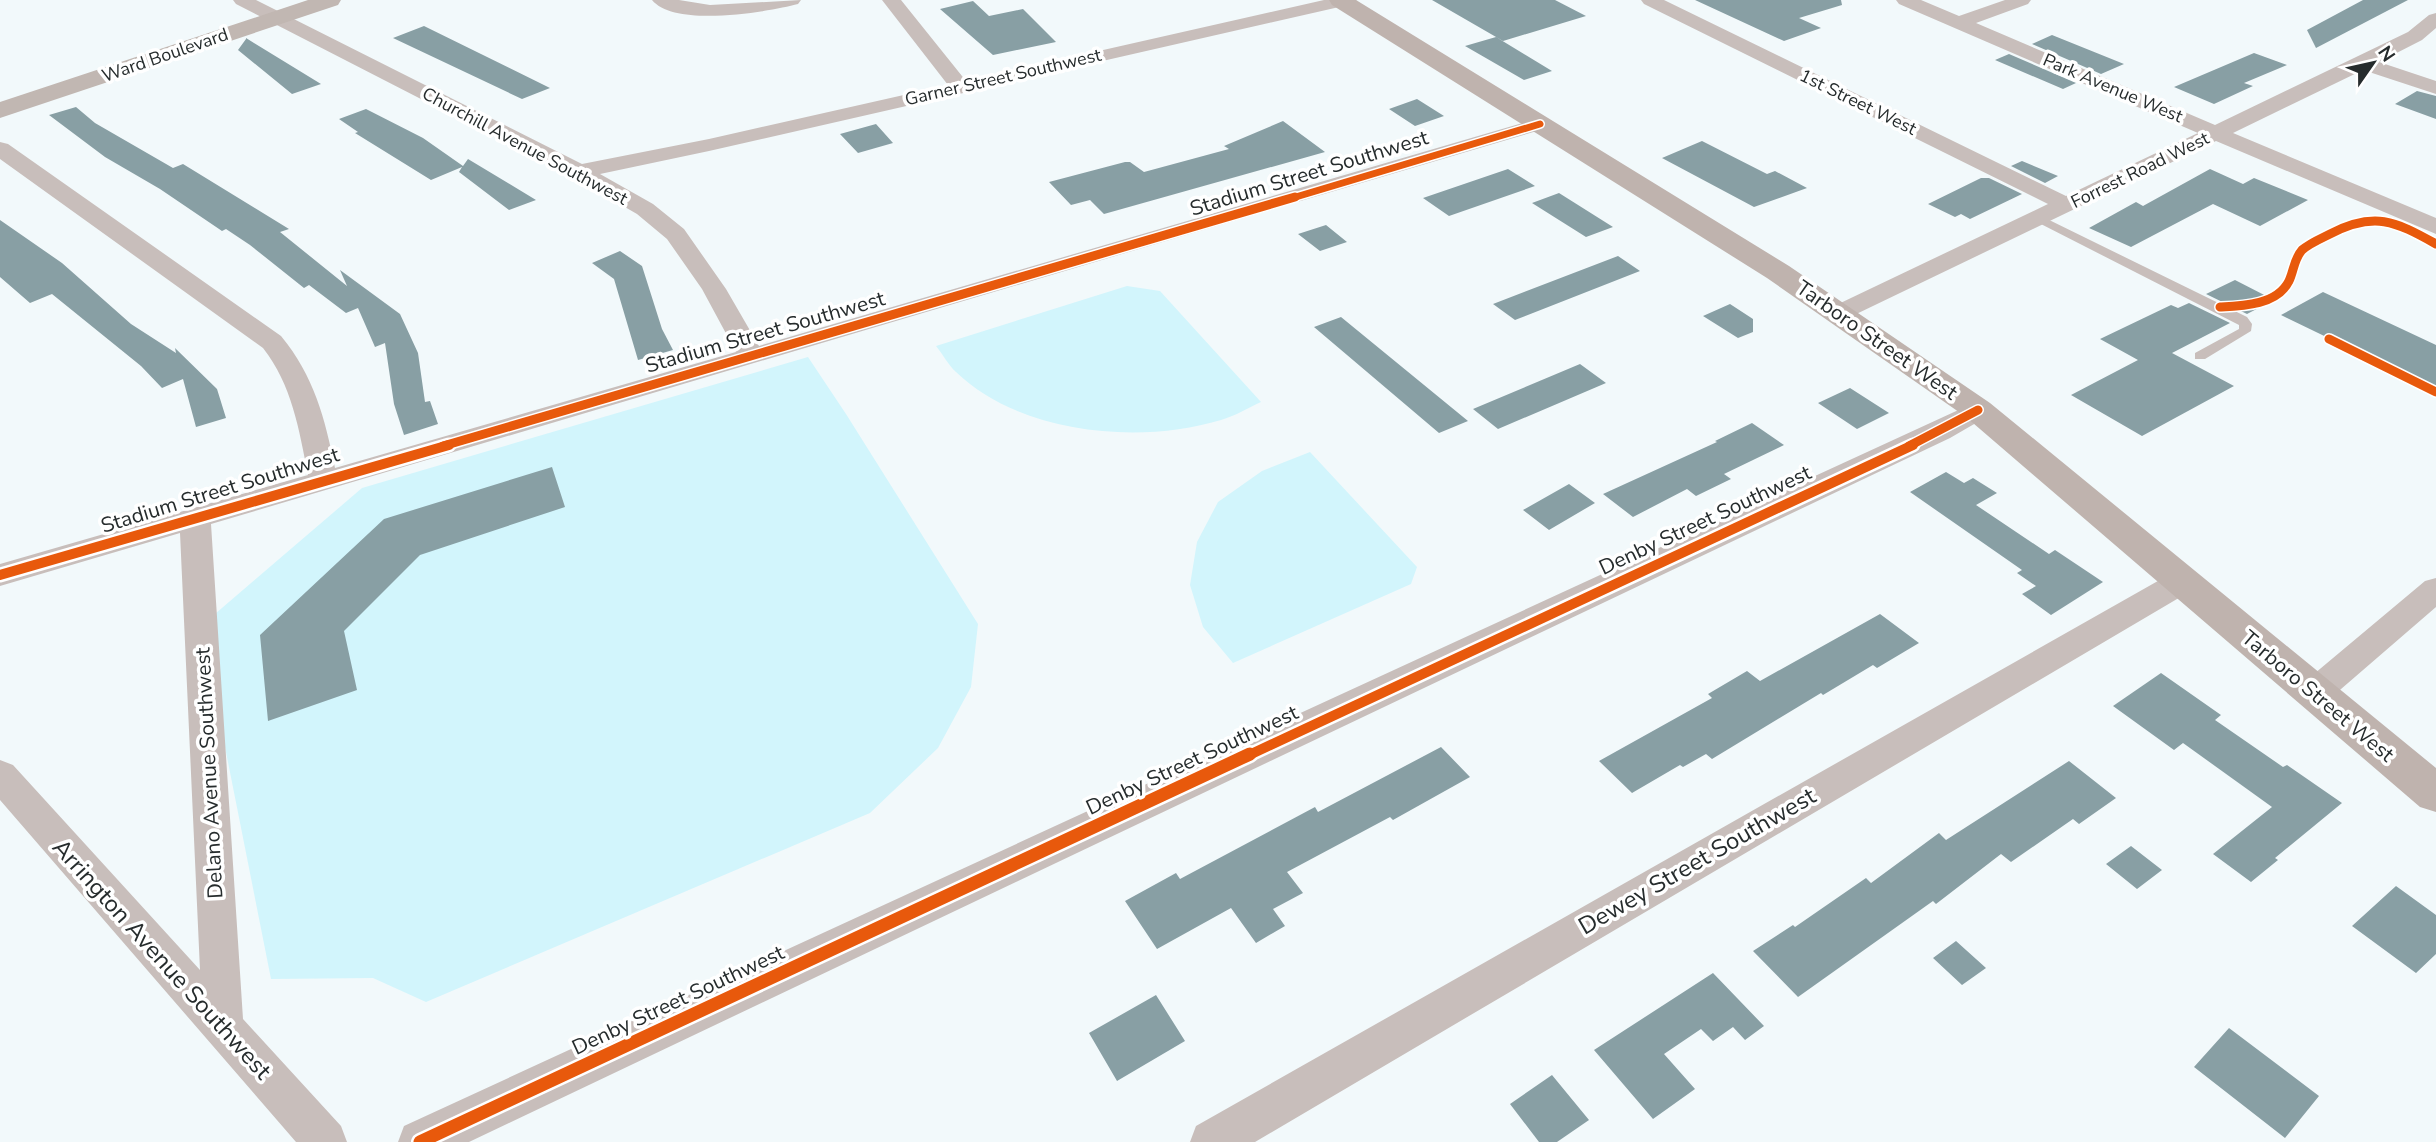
<svg xmlns="http://www.w3.org/2000/svg" width="2436" height="1142" viewBox="0 0 2436 1142" font-family="'Nunito Sans',sans-serif">
	<rect width="100%" height="100%" fill="#f2f9fb"/>
	<path fill="#d2f5fc" d="M1127,286L1160,291L1261,402C1248,408 1235,416 1221,420C1139,445 1020,434 956,372C948,365 943,354 936,346Z
		M808,357L846,414L978,624L971,687L938,748L870,813L426,1002L373,978L271,979L201,626L362,488Z
		M1310,452L1417,567L1411,584L1233,663L1203,627L1190,585L1197,542L1218,502L1262,471Z"/>
	<path fill="#889fa4" d="M1432,0H1555L1586,16L1503,41Z
		M1695,0H1841L1842,5L1799,18L1821,28L1784,41Z
		M2363,0H2408L2316,48L2307,30Z
		M973,1L989,16L1023,9L1056,42L993,55L940,9Z
		M424,26L550,88L522,99L393,38Z
		M2052,35L2124,64L2101,74L2032,44Z
		M1496,37L1552,71L1524,80L1465,46Z
		M246,39V38L321,84L292,94L238,50Z
		M2254,53L2287,65L2244,83L2253,86L2214,104L2174,87Z
		M2009,54L2076,83L2063,89L1995,60Z
		M2417,91L2436,96V119L2395,104Z
		M1417,99L1444,116L1415,126L1389,109Z
		M76,107L95,123L173,168L183,164L289,229L280,232L347,286L340,270L400,314L418,353L425,402L430,401L438,424L404,435L394,404L385,343L375,347L358,308L346,313L309,285L304,288L250,245L226,229L222,231L160,189L105,157L49,115Z
		M366,109L423,138L463,166L468,159L536,200L509,210L459,172L462,167L431,180L355,133L358,132L339,119Z
		M1283,121L1325,152L1104,214L1090,200L1071,205L1049,182L1125,162H1130L1144,172L1229,149L1224,146Z
		M876,124L893,143L858,153L840,134Z
		M1702,141L1767,174L1775,171L1807,188L1754,207L1662,158Z
		M2022,161L2058,176L2045,183L2011,166Z
		M1508,169L1535,186L1449,216L1423,198Z
		M2210,169L2243,184L2254,178L2308,200L2260,226L2213,204L2131,247L2089,228L2136,202L2143,206Z
		M1981,178H1989L2022,194L1970,219L1961,214L1955,217L1928,204Z
		M1559,193L1613,227L1586,237L1532,203Z
		M0,220L62,263L131,324L176,353L175,348L217,389L226,418L196,427L183,379L162,388L141,366L52,294L30,303L0,277Z
		M1326,225L1347,242L1320,251L1298,234Z
		M620,251L642,266L662,329L673,350L638,360L614,279L592,263Z
		M1618,256L1640,271L1515,320L1493,304Z
		M2235,280L2274,300L2247,314L2206,294Z
		M2323,292L2436,345V390L2281,315Z
		M2189,303L2230,323L2172,353L2234,386L2142,436L2071,395L2138,360L2100,339L2171,305L2178,308Z
		M1730,304L1753,319V332L1738,338L1703,316Z
		M1341,317L1468,421L1439,433L1314,327Z
		M1580,364L1606,383L1498,429L1473,409Z
		M1850,388L1889,413L1857,429L1818,403Z
		M1752,423L1784,445L1724,474L1731,479L1696,496L1687,489L1633,517L1603,494L1717,442L1715,441Z
		M552,467L565,507L420,555L344,631L357,690L268,721L260,635L384,519Z
		M1946,472L1964,483L1973,478L1997,493L1976,505L2049,554L2055,550L2103,582L2051,615L2022,594L2036,586L2017,573L2022,570L1910,492Z
		M1569,484L1595,503L1549,530L1523,510Z
		M1880,614L1919,643L1877,668L1873,665L1823,695L1821,693L1712,759L1706,754L1683,767L1680,765L1632,793L1599,761L1712,698L1708,694L1747,671L1760,681Z
		M2161,673L2221,715L2215,720L2283,767L2287,765L2342,803L2275,858L2278,860L2251,882L2213,854L2272,807L2183,743L2174,750L2113,706Z
		M1441,747L1470,777L1393,820L1390,817L1287,872L1303,893L1273,909L1285,926L1256,943L1231,908L1157,949L1125,901L1176,873L1180,879L1315,807L1318,812Z
		M2069,761L2116,798L2079,824L2073,819L2011,862L2001,854L1936,904L1933,901L1798,997L1753,951L1793,925L1795,927L1866,878L1871,883L1939,833L1946,840Z
		M2131,846L2162,870L2137,889L2106,864Z
		M2396,886L2436,915V954L2416,973L2352,926Z
		M1956,941L1986,968L1962,985L1933,958Z
		M1713,973L1764,1026L1745,1040L1733,1027L1713,1041L1701,1029L1664,1054L1695,1089L1653,1119L1594,1050Z
		M1156,995L1185,1041L1117,1081L1089,1033Z
		M2229,1028L2319,1096L2285,1138L2194,1067Z
		M1552,1075L1589,1120L1557,1142H1539L1510,1104Z"/>
	<g fill="none" stroke-linecap="round" stroke-linejoin="round">
		<path fill="#c8bebb" fill-rule="evenodd" d="M2039,215L2247,317L2252,324L2251,331L2205,359H2195V353L2239,329V325L2035,221V217Z"/>
		<path fill="#c8bebb" fill-rule="evenodd" d="M233,0H256L582,164L709,139L948,85L882,0H901L966,81L1324,0H1357L1348,5L709,151L600,174L653,204L684,229L726,289L759,346L1533,120H1547L1551,124L1547,128L211,524L243,1019L341,1126L347,1142H296L0,800V760L13,765L200,970L180,533L0,586V564L308,475C299,429 292,385 263,348L0,159V142L8,144L281,336C314,376 325,418 335,468L736,352L702,289L667,239L637,214L571,176L236,4Z
			M652,0H679L710,5L801,0L798,4C767,12 675,28 652,0Z
			M1641,0H1664L2066,196L2198,133L1899,4L1896,0H1921L1959,16L2005,0H2031L2028,4L1976,23L2215,125L2408,32L2429,15L2436,13V28L2422,40L2379,62L2436,81V94L2363,70L2233,133L2436,218V234L2216,141L1848,318L1839,321L1830,318L1826,313L1830,308L2048,204L1644,4Z
			M1978,401L1988,404L1992,410L1988,416L1950,438L469,1142H398L404,1126Z
			M2183,570L2194,573L2199,581L2194,589L1255,1142H1190L1196,1126L2172,573Z
			M2436,578V607L2326,702L2314,706L2302,702L2297,693L2302,684L2425,581Z"/>
		<path fill="#bfb3ae" fill-rule="evenodd" d="M1329,0H1356L1789,266L1990,403L2436,768V812L2420,807L1966,417L1767,278L1332,5Z"/>
		<path fill="#c1b7b2" fill-rule="evenodd" d="M308,0H341L338,5L0,118V102Z"/>
		<defs>
			<path id="cycleway-far3" d="M1289,199L1540,124"/>
			<path id="cycleway-far2" d="M2220,307C2243,306 2277,305 2289,281C2294,270 2294,259 2302,250C2310,243 2320,239 2330,234C2374,211 2395,221 2436,244
				M2329,339L2436,392
				M443,446L1295,197
				M1909,446L1978,410"/>
			<path id="cycleway-far1" d="M0,575L449,445
				M1247,756L1913,445"/>
			<path id="cycleway" d="M420,1142L1250,754"/>
		</defs>
		<use href="#cycleway-far3" stroke="#fff" stroke-width="10"/>
		<use href="#cycleway-far2" stroke="#fff" stroke-width="12"/>
		<use href="#cycleway-far1" stroke="#fff" stroke-width="15"/>
		<use href="#cycleway" stroke="#fff" stroke-width="18"/>
		<use href="#cycleway-far3" stroke="#e8590c" stroke-width="7"/>
		<use href="#cycleway-far2" stroke="#e8590c" stroke-width="9"/>
		<use href="#cycleway-far1" stroke="#e8590c" stroke-width="10"/>
		<use href="#cycleway" stroke="#e8590c" stroke-width="13"/>
	</g>
	<g text-anchor="middle" dominant-baseline="central" stroke-width="7" stroke-linejoin="round" paint-order="stroke">
		<g font-size="18" fill="#262c2d" stroke="#fff">
			<text transform="translate(165 55) rotate(-19)">Ward Boulevard</text>
			<text transform="translate(1003 77) rotate(-13)">Garner Street Southwest</text>
			<text transform="translate(2113 88) rotate(23)">Park Avenue West</text>
			<text transform="translate(1858 102) rotate(26)">1st Street West</text>
			<text transform="translate(525 146) rotate(28)">Churchill Avenue Southwest</text>
			<text transform="translate(2140 170) rotate(-26)">Forrest Road West</text>
		</g>
		<g font-size="21" fill="#262c2d" stroke="#fff">
			<text transform="translate(1309 173) rotate(-17)">Stadium Street Southwest</text>
			<text transform="translate(765 332) rotate(-16)">Stadium Street Southwest</text>
			<text transform="translate(1877 340) rotate(35)">Tarboro Street West</text>
			<text transform="translate(220 490) rotate(-17)">Stadium Street Southwest</text>
			<text transform="translate(1705 520) rotate(-25)">Denby Street Southwest</text>
			<text transform="translate(2318 696) rotate(40)">Tarboro Street West</text>
			<text transform="translate(1192 760) rotate(-25)">Denby Street Southwest</text>
			<text transform="translate(209 773) rotate(-93)">Delano Avenue Southwest</text>
			<text transform="translate(678 1000) rotate(-25)">Denby Street Southwest</text>
		</g>
		<g font-size="24" fill="#262c2d" stroke="#fff">
			<text transform="translate(1697 861) rotate(-30)">Dewey Street Southwest</text>
			<text transform="translate(162 959) rotate(48)">Arrington Avenue Southwest</text>
		</g>
	</g>
	<g transform="translate(2373 63) rotate(56)" stroke="#ffffff" stroke-width="5" paint-order="stroke">
	<path d="M0-5L12 26L0 18L-12 26Z" fill="#262c2d"/>
	<text y="-10" font-size="19" font-weight="bold" text-anchor="middle" fill="#262c2d">N</text>
	</g>
</svg>
